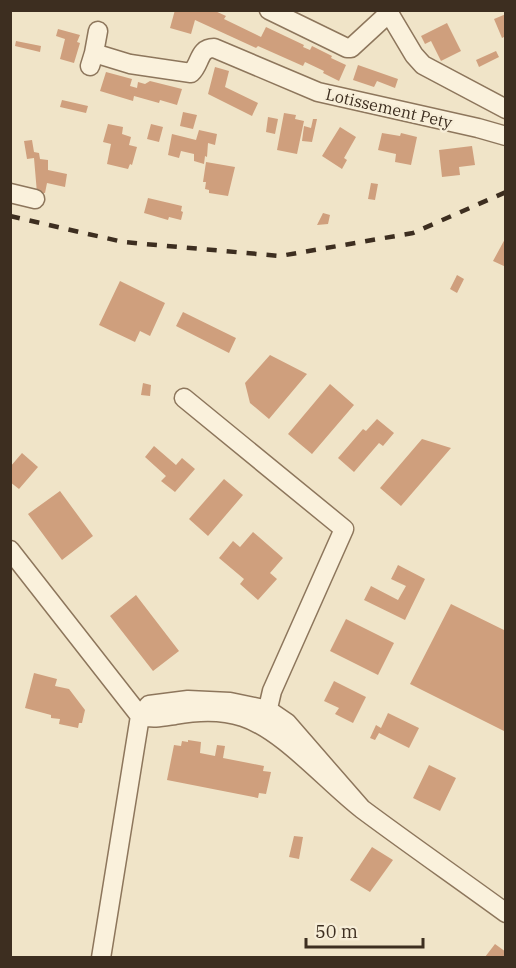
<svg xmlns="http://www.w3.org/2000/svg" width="516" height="968" viewBox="0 0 516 968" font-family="'IBM Plex Serif',serif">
	<rect width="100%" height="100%" fill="#f0e4c8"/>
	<path fill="#cf9f7d" d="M175,10H213L226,16L224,19L261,37L266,27L304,45L303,47L310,50L312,46L332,56L331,58L346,65L339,81L323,73L324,71L305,62L303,66L258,46L256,48L195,20L191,34L170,28Z
		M506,14V36L502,38L494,19Z
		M447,23L461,51L441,61L431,41L425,44L421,36Z
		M58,29L80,35L77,42L80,43L74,63L60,59L65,39L56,36Z
		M16,41L41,46L40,52L15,46Z
		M496,51L499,57L479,67L476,60Z
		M358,65L398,79L395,88L377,81L374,87L353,80Z
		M215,67L229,71L225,87L258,103L252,116L208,94Z
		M106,72L132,79L130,86L137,88L138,82L145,84L150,81L182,89L177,105L160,100L159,103L134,96L133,101L100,91Z
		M62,100L88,106L86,113L60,107Z
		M183,112L197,115L193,129L180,126Z
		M284,113L296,115L295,119L304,121L297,154L277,150Z
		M268,117L278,119L275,134L266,132Z
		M313,119H317L312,142L302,141L304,126L311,128Z
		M108,124L123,127L122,134L131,137L129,145L137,147L132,165L130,164L128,169L107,164L111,144L103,142Z
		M151,124L163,127L159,142L147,139Z
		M340,127L356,137L344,158L347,160L342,169L322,156Z
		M199,130L217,134L215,145L208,143L207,157L205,156L204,164L194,161V154L181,151L179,158L168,155L172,134L196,140Z
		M382,133L400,136L401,133L417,137L411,165L395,162L396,154L378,150Z
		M32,140L34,152L39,153L40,159L48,160V170L67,174L65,187L47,183L45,193H37L34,158L27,159L24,141Z
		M472,146L475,165L459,167L460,175L442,177L439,150Z
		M206,162L235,167L228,196L209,193V190L205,189L206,182H203Z
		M371,183L378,184L375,200L368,199Z
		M148,198L182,206L181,211L183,212L181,220L169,217L168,220L144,213Z
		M323,213L330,215L328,224L317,225Z
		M506,237V267L493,261Z
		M457,275L464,279L457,293L450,289Z
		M120,281L165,303L150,336L140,331L135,342L99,325Z
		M183,312L236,338L229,353L176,326Z
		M270,355L307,374L269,419L250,403L245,383Z
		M143,383L151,385L150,396L141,395Z
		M330,384L354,405L312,454L288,434Z
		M377,419L394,433L383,446L379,443L354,472L338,458L363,429L366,431Z
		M422,439L451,448L401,506L380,488Z
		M154,446L176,465L182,458L195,469L175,492L161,481L166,476L145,457Z
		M22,453L38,467L19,489L10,482V467Z
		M224,479L243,495L208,536L189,519Z
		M60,491L93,536L62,560L28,514Z
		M253,532L283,558L270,573L277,579L258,600L240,584L244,579L219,558L233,541L240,547Z
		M398,565L425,579L405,620L364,600L371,586L398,600L406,586L391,579Z
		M136,595L179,651L153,671L110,616Z
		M451,604L506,631V732L410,684Z
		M346,619L394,643L378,675L330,651Z
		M34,673L57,679L55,686L69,689L85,710L82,723H79L78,728L59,724L60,719L51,718V715L25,708Z
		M334,681L366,697L353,723L335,714L339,708L324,701Z
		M388,713L419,728L409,748L379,733L375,740L370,738L376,725L381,728Z
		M188,740L201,742L200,753L215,756L217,745L225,746L223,758L264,766L263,771L271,772L266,794L259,793L258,798L167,780L174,745L181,746L182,741L188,742Z
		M429,765L456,778L440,811L413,798Z
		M294,836L303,837L299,859L289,857Z
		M372,847L393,860L370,892L350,880Z
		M495,944L506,952V954L503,957H485Z"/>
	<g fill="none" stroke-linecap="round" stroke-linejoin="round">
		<defs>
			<path id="minor" d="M269,10L347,48H351L389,13L414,55L423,65L506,109
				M94,53L98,31
				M90,66L94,53L130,64L191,73C201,64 198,48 214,48L318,92L478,128L506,136
				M10,193L35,199
				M184,398L344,529L272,691L265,721
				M10,550L140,716L101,958
				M361,808L287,723L268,710L230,702L188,700L149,705L140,716C154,719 162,717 175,715C197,711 222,710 243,717C283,730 327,782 362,809C409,844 458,878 506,913"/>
		</defs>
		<use href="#minor" stroke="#8d765c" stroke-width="21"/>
		<use href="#minor" stroke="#faf1dc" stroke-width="18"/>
		<path stroke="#3d2e20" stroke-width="4.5" stroke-dasharray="10 10" stroke-linecap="butt" d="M10,216L123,242L280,256L413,233L506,192"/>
	</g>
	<g text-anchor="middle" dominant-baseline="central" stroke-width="5" stroke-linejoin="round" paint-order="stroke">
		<g font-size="16" fill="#3d2e20" stroke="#f7eed8">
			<text transform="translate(389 108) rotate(13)">Lotissement Pety</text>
		</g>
	</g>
	<rect width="516" height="968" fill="none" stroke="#3d2e20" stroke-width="24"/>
	<path d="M306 938v9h117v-9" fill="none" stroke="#3d2e20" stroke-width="3"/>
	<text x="315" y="938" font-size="18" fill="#3d2e20" stroke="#f7eed8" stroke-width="4.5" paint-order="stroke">50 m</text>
</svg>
